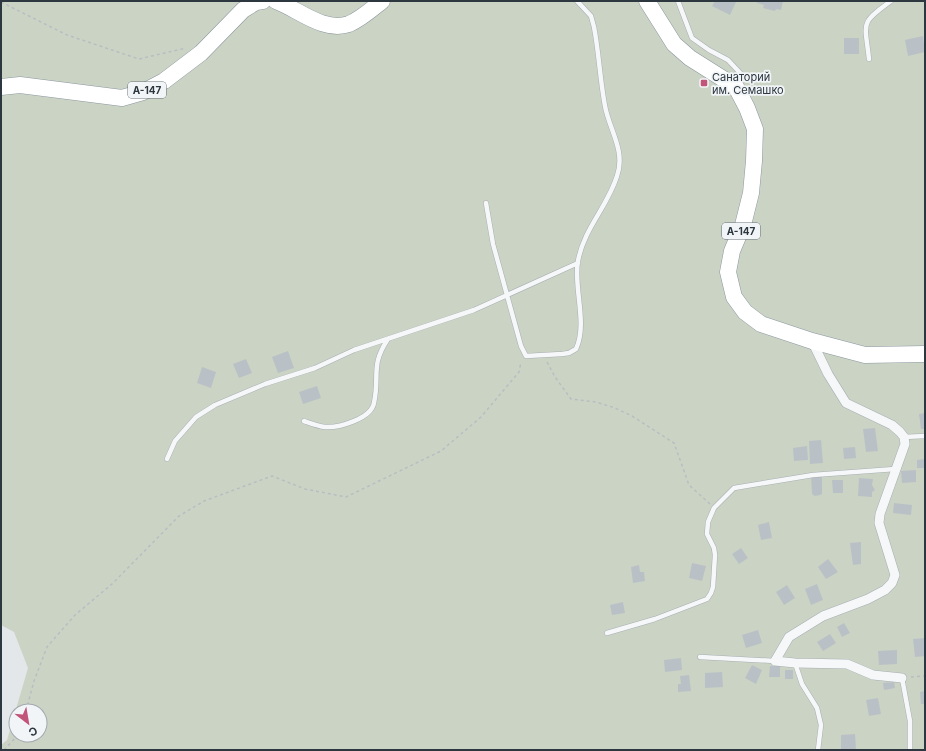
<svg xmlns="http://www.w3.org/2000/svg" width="926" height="751" viewBox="0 0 926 751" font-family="Inter,sans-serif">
	<rect width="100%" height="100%" fill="#e3e7e9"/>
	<path fill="#cbd3c5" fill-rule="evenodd" d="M1,1H925V750H1V745L7,740L28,668L14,632L1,625ZM16,711H40V735H16Z"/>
	<path fill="#bac1c6" d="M715,1H733L736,2L730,15L712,6Z
		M758,1H783L781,10L776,9L775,11L763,8L764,5L757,3Z
		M923,36L925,52L908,56L905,40Z
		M844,38H859V54H844Z
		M288,351L294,368L278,373L272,357Z
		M246,359L252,373L239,378L233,364Z
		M202,367L216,372L211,388L197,383Z
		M317,386L321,398L303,404L299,392Z
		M925,413V429H921L919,414Z
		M875,428L878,451L866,452L863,429Z
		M821,440L823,463L810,464L809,441Z
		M807,446L808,460L794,461L793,448Z
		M855,447L856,458L844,459L843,448Z
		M925,459V468H917V460Z
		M916,470V482L902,483L901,471Z
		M811,477H822V494L820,495L815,496L812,494Z
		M859,478L873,479L872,485L875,490L872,492V497L858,496Z
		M832,480H843V493H833Z
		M894,503L912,505L911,515L893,513Z
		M769,522L772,538L761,540L758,525Z
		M861,542V564L853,565L850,543Z
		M741,548L748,558L739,564L732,554Z
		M828,559L838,572L826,579L818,567Z
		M692,563L706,566L702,581L689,578Z
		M639,565L640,572H644L645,581L633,583L631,567Z
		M817,584L823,600L811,605L805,589Z
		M787,585L795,598L784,605L776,592Z
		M623,602L625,613L612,615L610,605Z
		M844,623L850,633L842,637L837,627Z
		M758,630L762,643L746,648L742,635Z
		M830,634L836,643L823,651L817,642Z
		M925,638V656L915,657L913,639Z
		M897,650V664L879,665L878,651Z
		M681,658L682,670L665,672L664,660Z
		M752,665L762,670L756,684L745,678Z
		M770,666H780V677H769Z
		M785,670H793V679H785Z
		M722,672L723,687L705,688V673Z
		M689,675L691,691L678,692V684H681L680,676Z
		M894,682L895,688L884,690L883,683Z
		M925,691V704H921L920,692Z
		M878,698L881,714L869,716L866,700Z
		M855,734L856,749L841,750V735Z"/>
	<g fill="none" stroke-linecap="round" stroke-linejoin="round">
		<defs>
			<path id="lane" d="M678,1L692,38L709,50L728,60L743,76L737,85
				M869,59C865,22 859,24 891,1
				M486,203L493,244L521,346L526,356L562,354L569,353L576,349C588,323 573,287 578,261C584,228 608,206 617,176C626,151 609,129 605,106C600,80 599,53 594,27L591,16L577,1
				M304,421C310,423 318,426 325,427C338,428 371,419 374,403C380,375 370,366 388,339
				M904,437L925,436
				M167,459L175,441L196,417L215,405L265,384L315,368L354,350L474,310L578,263
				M607,633L655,619L707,599L711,593L713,587L715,555L714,548L707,534L708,522L714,508L734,488L813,475L895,469
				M700,657L775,661
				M795,663L802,684L817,708L821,725L818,750
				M902,678L910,721V750"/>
			<path id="street" d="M812,341L828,374L846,403L892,425L900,432L904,437L905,444L880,514L879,523L895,575L892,583L885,590L868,599L823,616L789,637L775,661L795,663L847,664L873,675L902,678"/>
			<path id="highway" d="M276,1C298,9 324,33 349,24C361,19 372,9 382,1
				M647,1L674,44L690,58L736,87L747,108L755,129L754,161L751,193L743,225L732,251L728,272L734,297L745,312L761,324L812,341L865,355L925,354
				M1,87L20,85L122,98L143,92L164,81L201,53L243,10L256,2L263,1"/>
		</defs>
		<use href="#lane" stroke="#a8afb3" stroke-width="5.5"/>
		<use href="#street" stroke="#a8afb3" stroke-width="10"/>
		<use href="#highway" stroke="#8b979f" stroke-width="17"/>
		<path stroke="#b9bdc1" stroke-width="1.5" stroke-dasharray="3 3" stroke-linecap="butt" d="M1,2L67,35L139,59L186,48
			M547,362L555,377L571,399L596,402L615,408L632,416L674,443L689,485L710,504
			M911,677L925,676
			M26,711L34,681L47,647L75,615L112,584L179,516L204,501L272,476L305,489L346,497L441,451L481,417L519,372L521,362
			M4,750L18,735"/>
		<use href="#lane" stroke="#f5f7f8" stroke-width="4.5"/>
		<use href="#street" stroke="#f5f7f8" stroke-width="9"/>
		<use href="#highway" stroke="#fff" stroke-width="16"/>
	</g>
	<rect fill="#c2547a" stroke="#f2f5f7" stroke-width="1.5" x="700" y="79" width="8" height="8" rx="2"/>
	<g text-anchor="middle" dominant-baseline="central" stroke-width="3.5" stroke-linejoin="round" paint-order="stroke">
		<g fill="#f2f5f7" stroke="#677077" stroke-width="1">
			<rect x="128" y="82" width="38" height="16" rx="3"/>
			<rect x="722" y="223" width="38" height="16" rx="3"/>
		</g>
		<g font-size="10" font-weight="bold" fill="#2c3740">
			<text x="147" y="90">А-147</text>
			<text x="741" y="231">А-147</text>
		</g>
		<g font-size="11" fill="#2c3740" stroke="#f2f5f7" text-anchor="start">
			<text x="712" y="77">Санаторий<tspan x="712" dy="13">им. Семашко</tspan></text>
		</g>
	</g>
	<rect width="926" height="751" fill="none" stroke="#2c3740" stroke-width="4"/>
	<g transform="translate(28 723) rotate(149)"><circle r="19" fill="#f2f5f7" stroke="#a3a9ae"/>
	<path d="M0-3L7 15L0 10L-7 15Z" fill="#c2547a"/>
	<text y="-6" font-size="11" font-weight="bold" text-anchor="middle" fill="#2c3740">С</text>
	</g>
</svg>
